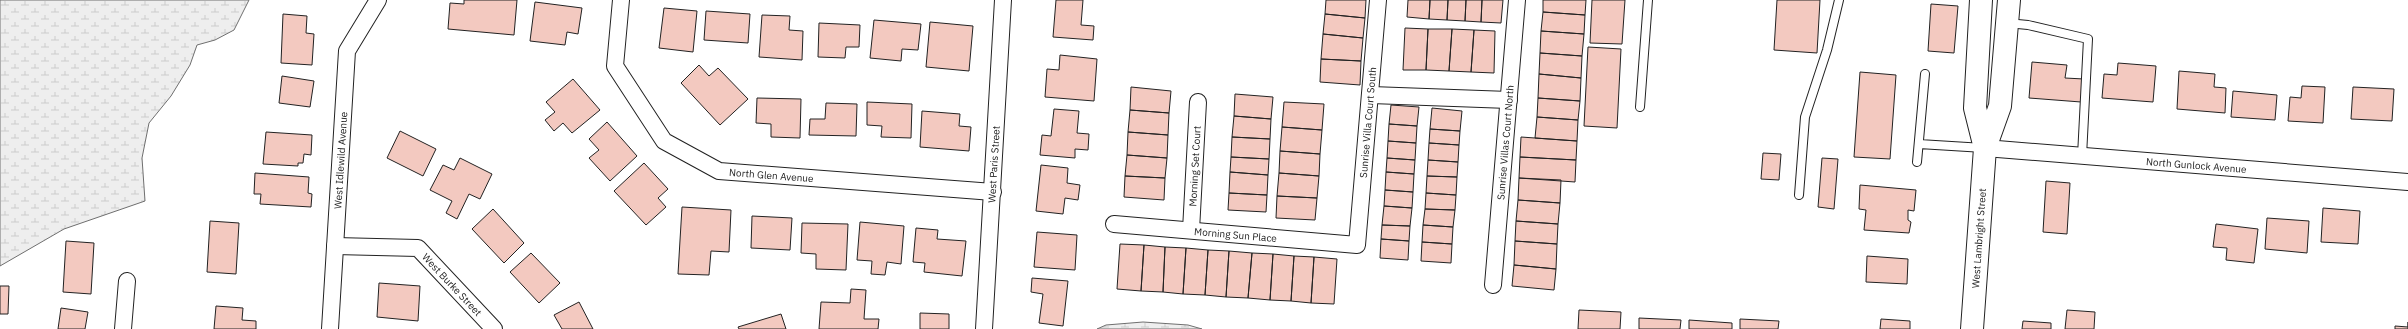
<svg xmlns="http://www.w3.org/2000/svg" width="2408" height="329" viewBox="0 0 2408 329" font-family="'IBM Plex Sans',sans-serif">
	<defs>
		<pattern id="wetland-marsh" width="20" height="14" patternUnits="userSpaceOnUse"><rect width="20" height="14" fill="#eee"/><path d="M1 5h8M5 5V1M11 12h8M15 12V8" fill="none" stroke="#ccc"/></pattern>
	</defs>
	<rect width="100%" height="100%" fill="#fff"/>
	<path fill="url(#wetland-marsh)" stroke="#6f6f6f" d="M0,0H249L234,30L215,40L197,45L190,65L171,96L149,123L142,158L145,201L64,229L0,266Z
		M1143,322L1188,325L1202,329H1097L1106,325Z"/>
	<path fill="#f3c9c0" stroke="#222" d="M464,0H517L514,35L448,29L450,3L464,4Z
		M1056,0H1083L1081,25L1094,26L1093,40L1053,37Z
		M1326,0H1366L1365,18L1325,14Z
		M1408,0H1430L1429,19L1407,17Z
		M1430,0H1448L1447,20L1429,19Z
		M1448,0H1466L1465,21L1447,20Z
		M1466,0H1482L1481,22L1465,21Z
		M1482,0H1503L1501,23L1481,22Z
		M1543,0H1586L1585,15L1543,12Z
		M1592,0H1625L1622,44L1590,43Z
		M1777,0H1820L1817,53L1774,50Z
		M535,2L582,8L578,34L567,32L565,45L530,41Z
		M1931,4L1958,6L1954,53L1928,51Z
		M664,8L697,11L693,52L659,48Z
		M706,11L750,14L748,43L704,40Z
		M1543,12L1585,15L1584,34L1541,31Z
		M283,14L307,16L306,33L314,34L312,65L281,63Z
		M1325,14L1365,18L1363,38L1323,34Z
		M762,15L790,16L789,30L803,31L802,60L759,57Z
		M874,20L921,24L918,50L902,49L901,61L870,58Z
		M930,22L973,26L969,71L926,67Z
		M819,23L860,25L859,47H846L845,58L818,57Z
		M1405,28L1428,29L1426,70H1403Z
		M1428,29H1452L1449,71L1426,70Z
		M1452,29L1474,30L1471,72L1449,71Z
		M1474,30L1495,31L1494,73L1471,72Z
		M1541,31L1584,34L1582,56L1540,53Z
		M1323,34L1363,38L1361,61L1321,59Z
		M1588,47L1621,49L1617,128L1584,126Z
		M1540,53L1582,56L1581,78L1539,74Z
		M1060,55L1097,59L1094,101L1045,97L1047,69L1059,70Z
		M1321,59L1361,61L1360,85L1320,82Z
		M2032,62L2067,65L2065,78L2084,79L2081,102L2029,98Z
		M2118,63L2156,66L2153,102L2102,98L2104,74L2117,75Z
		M699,65L709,76L718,68L748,99L720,125L681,83Z
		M2179,71L2215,74L2214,87L2226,88L2225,113L2177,109Z
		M1860,72L1896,75L1890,159L1854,157Z
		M1539,74L1581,78L1580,101L1538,98Z
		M282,76L314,81L310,107L279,103Z
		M573,79L600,110L572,133L563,123L554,131L545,120L555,112L546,102Z
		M2302,86L2325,87L2323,123L2288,121L2290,97L2301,98Z
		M1131,87L1171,91L1169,113L1130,110Z
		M2353,87L2394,89L2392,121L2351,119Z
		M2233,91L2277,95L2275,120L2231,117Z
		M1235,94L1273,97L1271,119L1234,116Z
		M757,98L801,99L800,138L771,137V124L756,123Z
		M1538,98L1580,101L1578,120L1537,117Z
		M867,102L912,104L911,138L881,137L882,126L867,125Z
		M1284,102L1324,104L1322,130L1282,127Z
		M826,103L857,104L856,136L809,135L810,119H825Z
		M1391,105L1419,107L1417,126L1389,124Z
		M1432,108L1462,111L1460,131L1430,129Z
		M1054,109L1079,111L1077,133L1089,134L1088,150L1075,149V158L1040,155L1042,135L1051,136Z
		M1130,110L1169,113L1168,135L1128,132Z
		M922,111L960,114L959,126L971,127L969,151L920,147Z
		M1234,116L1271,119L1270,139L1232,137Z
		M1537,117L1578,120L1577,141L1535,138Z
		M607,122L637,156L610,181L589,158L599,150L589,139Z
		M1389,124L1417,126L1416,143L1388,141Z
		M1282,127L1322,130L1320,154L1280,151Z
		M1430,129L1460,131L1459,145L1429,143Z
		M400,131L436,149L423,176L387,158Z
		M266,132L312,135L311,155L304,154L303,163H298V166L263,164Z
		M1128,132L1168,135L1167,158L1127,155Z
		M1232,137L1270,139L1269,159L1231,157Z
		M1521,137L1577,141L1576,160L1520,157Z
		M1388,141L1416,143L1415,160L1387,158Z
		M1429,143L1459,145L1458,162L1428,160Z
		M1280,151L1320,154L1319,176L1279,173Z
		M1763,153L1781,154L1779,180L1761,179Z
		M1127,155L1167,158L1165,178L1125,176Z
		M1231,157L1269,159L1268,175L1230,172Z
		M1520,157L1576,160L1575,182L1519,178Z
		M460,158L492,174L480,199L469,194L457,219L446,213L452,201L430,190L443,165L454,170Z
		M1387,158L1415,160L1414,174L1386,172Z
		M1822,158L1838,159L1834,209L1818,207Z
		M1428,160L1458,162L1457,177L1427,176Z
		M644,163L668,189L658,198L666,207L646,225L614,191Z
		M1041,165L1068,168L1067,183L1080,185L1078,200L1065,198L1063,214L1036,211Z
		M1230,172L1268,175L1267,195L1229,193Z
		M1386,172L1414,174L1413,192L1385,190Z
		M255,173L309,177L308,193L312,194L311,207L260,204L261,194H254Z
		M1279,173L1319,176L1317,198L1277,196Z
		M1125,176L1165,178L1164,200L1124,197Z
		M1427,176L1457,177L1456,195L1426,193Z
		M1519,178L1561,180L1560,203L1518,200Z
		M2046,181L2070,183L2067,234L2043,232Z
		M1860,185L1916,190L1914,211L1908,210V220L1911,222L1909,233L1864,230L1866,210L1859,209Z
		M1385,190L1413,192L1412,208L1384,206Z
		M1229,193L1267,195L1266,212L1228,210Z
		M1426,193L1456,195L1455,210L1425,209Z
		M1277,196L1317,198L1315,220L1276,218Z
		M1518,200L1560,203L1558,224L1516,221Z
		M1384,206L1412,208L1410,226L1382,225Z
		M682,207L731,210L729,252L711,251L709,275L678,274Z
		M2323,208L2360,211L2358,244L2321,242Z
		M493,209L524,243L504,263L472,229Z
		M1425,209L1455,210L1453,227L1423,225Z
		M752,216L792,218L790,250L751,248Z
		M2267,218L2309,221L2307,253L2265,249Z
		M210,221L239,223L236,274L207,272Z
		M1516,221L1558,224L1557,244L1515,241Z
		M860,222L904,226L901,264L887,262L885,275L871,274L872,261L857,260Z
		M802,223L848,224L846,270L816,269V254L801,253Z
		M2216,224L2258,229L2254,263L2226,260L2227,248L2213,247Z
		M1382,225L1410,226L1409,241L1381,239Z
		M1423,225L1453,227L1452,244L1422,242Z
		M916,228L938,230L937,239L966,241L962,276L924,272L925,263L913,262Z
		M1037,232L1077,235L1075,270L1034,267Z
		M1381,239L1409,241L1408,260L1380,258Z
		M66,241L94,243L91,294L63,292Z
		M1515,241L1557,244L1556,269L1514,265Z
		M1422,242L1452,244L1451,263L1421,261Z
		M1120,244L1144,245L1141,291L1117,289Z
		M1144,245L1165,247L1163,292L1141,291Z
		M1165,247L1186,248L1183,294L1163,292Z
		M1186,248L1208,250L1205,295L1183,294Z
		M1208,250L1229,251L1226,297L1205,295Z
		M1229,251L1252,253L1248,298L1226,297Z
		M531,253L560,283L539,303L510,272Z
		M1252,253L1273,254L1270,300L1248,298Z
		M1273,254L1294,256L1291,301L1270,300Z
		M1294,256L1314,257L1311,303L1291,301Z
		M1867,256L1908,259L1907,284L1866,282Z
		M1314,257L1337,259L1334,304L1311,303Z
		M1514,265L1556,269L1554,290L1512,286Z
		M1032,278L1068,281L1063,326L1039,323L1043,294L1031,292Z
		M379,283L420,286L418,321L377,317Z
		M0,286H9L8,314H0Z
		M851,289L866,290L864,319H879L878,329H819L821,302L850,303Z
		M579,302L593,329H562L554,315Z
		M216,306L243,308L242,320L256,321V329H214Z
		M61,308L88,312L85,329H58Z
		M1579,310L1621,312L1620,329H1578Z
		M2067,310L2095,312L2094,329H2065Z
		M920,313L949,314V329H920Z
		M781,314L786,329H739L738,327Z
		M1639,318L1681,320L1680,329H1639Z
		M1740,319L1779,321L1778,329H1740Z
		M1881,319L1910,321V329H1880Z
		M1689,320L1732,323V329H1689Z
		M2023,321L2051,323V329H2022Z
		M2408,322V329H2395V326L2408,327Z"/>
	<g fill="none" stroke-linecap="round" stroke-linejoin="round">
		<defs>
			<path id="lane" d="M2007,23L2028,25L2088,39L2082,156
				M1640,107L1648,0
				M1919,144L1984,148
				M1917,162L1925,74
				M1799,195L1805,117L1827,50L1839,0"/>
			<g id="street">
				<path id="s1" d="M621,0L615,66L664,141L719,171L993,192"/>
				<path d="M1371,95L1509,100"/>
				<path id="s2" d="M1985,148L2408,182"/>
				<path id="s3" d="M1114,224L1357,245L1378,0"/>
				<path id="s4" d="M1191,230L1198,102"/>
				<path id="s5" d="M335,246L418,248L494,329"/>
				<path id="s6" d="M1493,285L1517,0"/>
				<path d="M123,329L127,281"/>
				<path id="s7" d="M330,329L347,51L378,0"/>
				<path id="s8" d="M984,329L1003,0"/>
			</g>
			<g id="secondary">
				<path d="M1981,0L1975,108L1985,148"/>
				<path id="s9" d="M1972,329L1985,148L2000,106L2009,0"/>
			</g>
		</defs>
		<use href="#lane" stroke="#222" stroke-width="10"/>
		<use href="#street" stroke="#222" stroke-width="18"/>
		<use href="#secondary" stroke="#222" stroke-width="24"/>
		<use href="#lane" stroke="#fff" stroke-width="8"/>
		<use href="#street" stroke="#fff" stroke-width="16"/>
		<use href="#secondary" stroke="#fff" stroke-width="22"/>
	</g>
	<g text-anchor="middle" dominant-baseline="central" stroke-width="3" stroke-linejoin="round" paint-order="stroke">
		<g font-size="10" fill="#222" stroke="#fff">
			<text stroke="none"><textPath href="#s3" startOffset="367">Sunrise Villa Court South</textPath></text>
			<text stroke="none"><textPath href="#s6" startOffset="143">Sunrise Villas Court North</textPath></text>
			<text stroke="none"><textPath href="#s7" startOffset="169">West Idlewild Avenue</textPath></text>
			<text stroke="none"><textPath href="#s8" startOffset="165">West Paris Street</textPath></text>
			<text stroke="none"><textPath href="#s2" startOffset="212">North Gunlock Avenue</textPath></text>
			<text stroke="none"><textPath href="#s4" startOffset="64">Morning Set Court</textPath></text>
			<text stroke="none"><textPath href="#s1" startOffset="271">North Glen Avenue</textPath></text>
			<text stroke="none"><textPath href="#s3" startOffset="122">Morning Sun Place</textPath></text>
			<text stroke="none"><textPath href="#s9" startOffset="91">West Lambright Street</textPath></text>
			<text stroke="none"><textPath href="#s5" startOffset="133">West Burke Street</textPath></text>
		</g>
	</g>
</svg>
